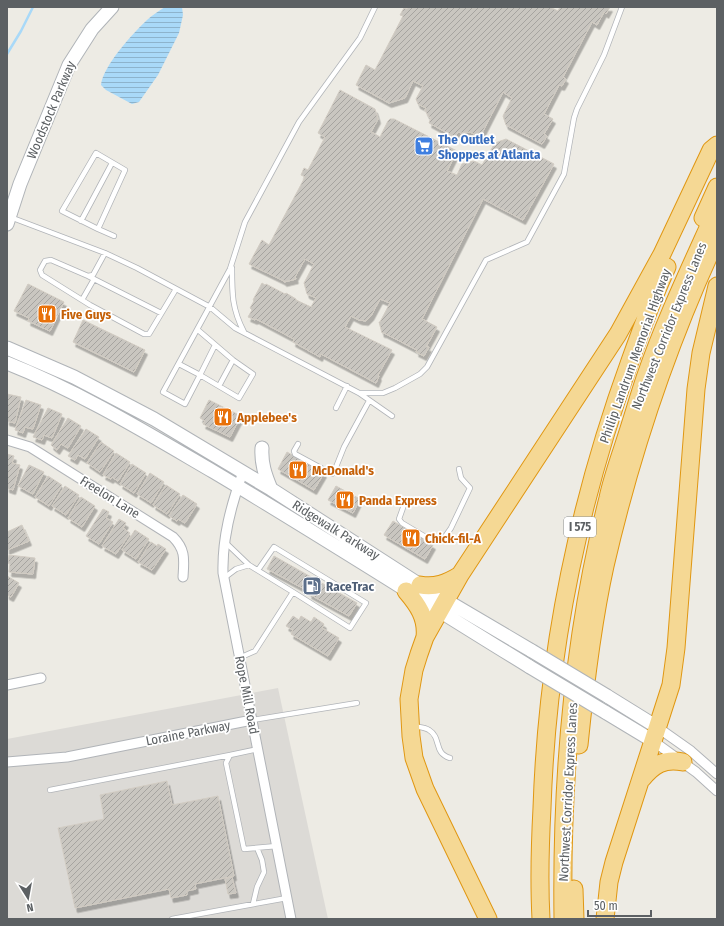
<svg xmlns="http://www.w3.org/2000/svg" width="724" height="926" viewBox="0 0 724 926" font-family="'Fira Sans Condensed',sans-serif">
	<defs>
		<pattern id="water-rules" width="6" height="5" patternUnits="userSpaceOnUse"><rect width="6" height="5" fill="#a9d9f8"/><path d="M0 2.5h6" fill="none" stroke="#8db3cc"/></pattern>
		<pattern id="building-hatch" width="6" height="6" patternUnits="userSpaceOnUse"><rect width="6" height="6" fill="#c9c6c0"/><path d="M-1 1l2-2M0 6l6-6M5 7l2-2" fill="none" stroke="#a6a4a0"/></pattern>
		<filter id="shadow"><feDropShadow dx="2.5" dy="4.5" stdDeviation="0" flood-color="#0004"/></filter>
	</defs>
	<rect width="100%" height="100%" fill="#edebe4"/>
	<path fill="#dcdad6" d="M278,688L328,919H7V739Z"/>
	<path fill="url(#water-rules)" d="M165,7H182L183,15L179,33L158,75L139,102L132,104L106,90L101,85C103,66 133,33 147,20C152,15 159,11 165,7Z"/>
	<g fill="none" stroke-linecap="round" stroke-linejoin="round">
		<path stroke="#a9d9f8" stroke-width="2.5" d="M7,54L21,31L33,7"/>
	</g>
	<path fill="url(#building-hatch)" stroke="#d2ccc3" filter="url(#shadow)" d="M408,7H550L558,11L560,7H610L606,14L604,12L597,25L592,22L563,77L566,79L562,86L559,85L544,114L553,119L544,134L547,136L542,144L506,125L503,116L512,98L503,92L480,137L470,132L461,133L458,132L455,137L429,123L431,118L428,116L425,110L426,108L418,104L416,99L423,86L413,81L405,98L389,103L356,85L366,65L375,70L403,16L400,15L404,8L407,9Z
		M340,90L375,109L378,119L371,132L375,134L380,137L388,121L390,119H394L457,151L447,171L457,175L462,164L474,161L482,165L495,143L506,139L554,164L523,220L483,199L422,319L437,327L426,347H429L424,356L416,352L417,350L384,333H382L379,322H380L390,303L380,299L371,316L366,321L359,320L351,316L345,327L392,350L378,375L379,376L376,383L321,354L320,357L293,342L294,339L256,319L255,320L248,317L252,310L250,308L254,301L253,300L262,283L265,285L266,284L285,294L286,293L296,299V300L311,307L316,298L307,294L304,283L314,264L305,259L295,277L296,279L284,282V281L249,264L262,240L269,245L305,177L301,175L304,168L308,170L325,137L318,133Z
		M28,284L64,302L50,331L28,321L29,318L14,311Z
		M83,320L145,350L134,372L73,342Z
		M7,394L21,397L15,423L7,421Z
		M26,400L41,405L33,429L25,427L23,433L15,430Z
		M209,400L241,416L230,437L203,424L205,421L200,418Z
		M48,408L62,414L52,438L44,435L42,440L33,437Z
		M68,418L81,426L68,448L61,444L57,450L51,445Z
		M86,429L99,437L85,459L78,455L75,460L68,456Z
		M101,442L114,451L100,472L87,463Z
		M287,452L324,473L314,490L278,469Z
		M116,453L130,462L118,481L112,477L111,479L103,475Z
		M7,454L14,456L12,463L20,465L13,490L7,488Z
		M132,464L146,473L134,493L120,484Z
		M29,465L44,472L33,494L18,486Z
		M150,473L164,482L151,503L137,494Z
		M48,476L62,485L49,506L35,497Z
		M166,485L180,494L167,514L153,505Z
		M65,486L79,495L66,515L52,506Z
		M336,486L360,499L353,513L328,500Z
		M183,495L197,504L185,523L178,519L177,521L169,516Z
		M81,497L95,506L82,527L68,518Z
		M103,509L109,512L106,518L113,522L99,544L86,536Z
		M119,519L126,523L123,528L130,533L116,554L102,546Z
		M393,521L433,545L425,559L384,535Z
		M22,525L29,541L7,550V532Z
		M135,530L149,539L136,559L122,550Z
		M151,542L157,546L158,544L166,549L152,570L138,562Z
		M9,555L35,558L33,574L9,572L10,564L8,563Z
		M274,556L357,603L349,616L309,594L310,592L267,569Z
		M7,576L19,583L11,597L7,595Z
		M293,616L299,620L301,616L311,622L314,617L324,624L322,628L339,638L328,656L291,634L293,630L286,626Z
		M167,781L172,805L218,796L234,876L195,884L196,889L187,891V895L171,898L169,889L75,908L58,828L104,819L100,795Z
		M232,877L236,893L228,894L225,879Z"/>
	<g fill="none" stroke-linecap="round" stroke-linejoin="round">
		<defs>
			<path id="service" d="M96,153L125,170L98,229L62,211Z
				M10,217L105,253L137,268L210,307L235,328L359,393H383L395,388L420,374L427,367L486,260L527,242L564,174L574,118L577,109L604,55L622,7
				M81,221L112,163
				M98,229L114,236
				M105,253L93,275L88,276L51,260L45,261L40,270L42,275L90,305L144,334H149L176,289
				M232,268C232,294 232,309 244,332
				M88,276L161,313
				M82,300L94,279
				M198,330L233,360L253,374L239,398L200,375L185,404L163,392L230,269L245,222L299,122L360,38L375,7
				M179,364L200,375L215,345
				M219,386L233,360
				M359,393L392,416
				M336,408L347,386
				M298,444L294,451L295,454L332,474L334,472L344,447L369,401
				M404,505L399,519L402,523L434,542L442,541L451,528L470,488L461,478L459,469
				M225,542L249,565L293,592L255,651L239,658
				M258,570L274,547L366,603L350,628L293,592
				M224,578L236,569L249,565
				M252,720L357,703
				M413,726C418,727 425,727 429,730C442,738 433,753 450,758
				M258,749L230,755L226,763L244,849L277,846
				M50,790L230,755
				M253,904L257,887L264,872L262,860L257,848
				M172,919L287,898"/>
			<path id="minor" d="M7,440L30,447L173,537C186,550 184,560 183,577
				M243,472C231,505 222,538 223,573L291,919
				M7,685L41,678
				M657,727L691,751L717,774
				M653,741L696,772L717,791
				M7,762L67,757L252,720"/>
			<path id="secondary" d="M7,224L20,184L69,65L92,29L112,7
				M7,348L74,377L154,419L271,489L420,585L532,651
				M7,363C80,392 147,433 214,472C320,535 424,602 530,667
				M262,448C261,463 265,475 271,489
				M607,696L657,727
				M605,712L653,741"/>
			<path id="motorway" d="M703,218L717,187
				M420,585C435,588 447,583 460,575
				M406,591C418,605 427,618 425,637
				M579,745C585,685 592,625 605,566C631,453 668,343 717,238
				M642,779C653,765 664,758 683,762
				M574,889L575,919
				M488,919L425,789L414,758L411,736L409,699L414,670L419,654L425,637L460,575L618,334L662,254L711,150L717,145
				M541,919C539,882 540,845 542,808C547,656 578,504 630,361C641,330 653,297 667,267
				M563,919C561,777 573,636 608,498C612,479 619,460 625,441C632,420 638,399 645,378C665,320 692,264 717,208
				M605,919L609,882L614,862L671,685L676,648L696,389L701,353L717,286"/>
		</defs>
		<use href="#service" stroke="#b1b4b8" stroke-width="6"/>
		<use href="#minor" stroke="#b1b4b8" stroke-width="11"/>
		<use href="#secondary" stroke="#b0b4b8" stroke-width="15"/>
		<use href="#motorway" stroke="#e09712" stroke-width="19"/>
		<use href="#service" stroke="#fff" stroke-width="4.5"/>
		<use href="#minor" stroke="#fff" stroke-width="9"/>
		<use href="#secondary" stroke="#fff" stroke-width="13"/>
		<use href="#motorway" stroke="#f5d894" stroke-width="17"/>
		<defs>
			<path id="secondary-bridge" d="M532,651L607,696
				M530,667L605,712"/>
		</defs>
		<use href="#secondary-bridge" stroke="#b0b4b8" stroke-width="15" stroke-linecap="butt"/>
		<use href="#secondary-bridge" stroke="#fff" stroke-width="13"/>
	</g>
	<defs>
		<symbol id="supermarket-square" viewBox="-11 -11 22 22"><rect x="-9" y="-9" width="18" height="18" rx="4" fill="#3f7fe0" stroke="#fff"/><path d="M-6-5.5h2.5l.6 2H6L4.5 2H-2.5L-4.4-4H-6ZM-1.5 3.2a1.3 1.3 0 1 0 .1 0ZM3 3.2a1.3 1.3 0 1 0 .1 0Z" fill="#fff"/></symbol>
		<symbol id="restaurant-square" viewBox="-11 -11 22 22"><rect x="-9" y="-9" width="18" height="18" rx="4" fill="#e8710a" stroke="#fff"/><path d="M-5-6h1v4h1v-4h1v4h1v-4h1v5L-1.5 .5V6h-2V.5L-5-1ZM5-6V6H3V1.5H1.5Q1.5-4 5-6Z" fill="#fff"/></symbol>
		<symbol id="fuel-square" viewBox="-11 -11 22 22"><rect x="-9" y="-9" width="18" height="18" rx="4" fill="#5c6f8a" stroke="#fff"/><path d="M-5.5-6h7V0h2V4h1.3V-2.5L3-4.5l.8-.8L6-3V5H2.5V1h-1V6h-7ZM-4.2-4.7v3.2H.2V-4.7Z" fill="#fff"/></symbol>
	</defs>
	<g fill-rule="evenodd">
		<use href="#supermarket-square" x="413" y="135" width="22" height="22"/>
		<use href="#restaurant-square" x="36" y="303" width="22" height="22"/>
		<use href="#restaurant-square" x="212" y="406" width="22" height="22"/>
		<use href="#restaurant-square" x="287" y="459" width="22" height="22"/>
		<use href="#restaurant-square" x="334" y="489" width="22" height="22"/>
		<use href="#restaurant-square" x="400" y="527" width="22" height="22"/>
		<use href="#fuel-square" x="301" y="575" width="22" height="22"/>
	</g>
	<g text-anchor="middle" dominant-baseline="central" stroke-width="3.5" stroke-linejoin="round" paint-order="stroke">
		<rect fill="#fff" stroke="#8d9092" stroke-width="1" x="564" y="517" width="32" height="20" rx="3"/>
		<g font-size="12" font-weight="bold" fill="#5c6063">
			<text x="580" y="527">I 575</text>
		</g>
		<g font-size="13" fill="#5c6063" stroke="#fff">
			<text transform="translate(51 110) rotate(-67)">Woodstock Parkway</text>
			<text transform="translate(669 326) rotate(-68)">Northwest Corridor Express Lanes</text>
			<text transform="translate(635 356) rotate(-70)">Phillip Landrum Memorial Highway</text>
			<text transform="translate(110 497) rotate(32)">Freelon Lane</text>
			<text transform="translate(336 530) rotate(32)">Ridgewalk Parkway</text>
			<text transform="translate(247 695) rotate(79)">Rope Mill Road</text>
			<text transform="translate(188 733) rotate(-11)">Loraine Parkway</text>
			<text transform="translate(568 792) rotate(-87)">Northwest Corridor Express Lanes</text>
		</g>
		<g font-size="13" font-weight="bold" fill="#366cbe" stroke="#fff" text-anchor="start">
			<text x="438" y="139">The Outlet<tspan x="438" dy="15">Shoppes at Atlanta</tspan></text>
		</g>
		<g font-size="13" font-weight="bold" fill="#c56008" stroke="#fff" text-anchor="start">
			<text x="61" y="314">Five Guys</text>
			<text x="237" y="417">Applebee's</text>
			<text x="312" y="470">McDonald's</text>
			<text x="359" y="500">Panda Express</text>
			<text x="425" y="538">Chick-fil-A</text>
		</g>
		<g font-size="13" font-weight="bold" fill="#4e5e75" stroke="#fff" text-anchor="start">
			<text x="326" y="586">RaceTrac</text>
		</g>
	</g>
	<rect width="724" height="926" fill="none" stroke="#5c6063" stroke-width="16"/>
	<g transform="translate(28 898) rotate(169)" stroke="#ffffff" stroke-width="3" paint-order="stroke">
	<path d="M0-3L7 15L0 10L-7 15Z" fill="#5c6063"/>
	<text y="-6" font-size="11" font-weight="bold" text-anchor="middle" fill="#5c6063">N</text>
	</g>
	<path d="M588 910v6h63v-6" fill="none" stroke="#5c6063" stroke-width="2"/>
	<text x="594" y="910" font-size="12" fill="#5c6063" stroke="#ffffff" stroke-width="3" paint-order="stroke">50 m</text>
</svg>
